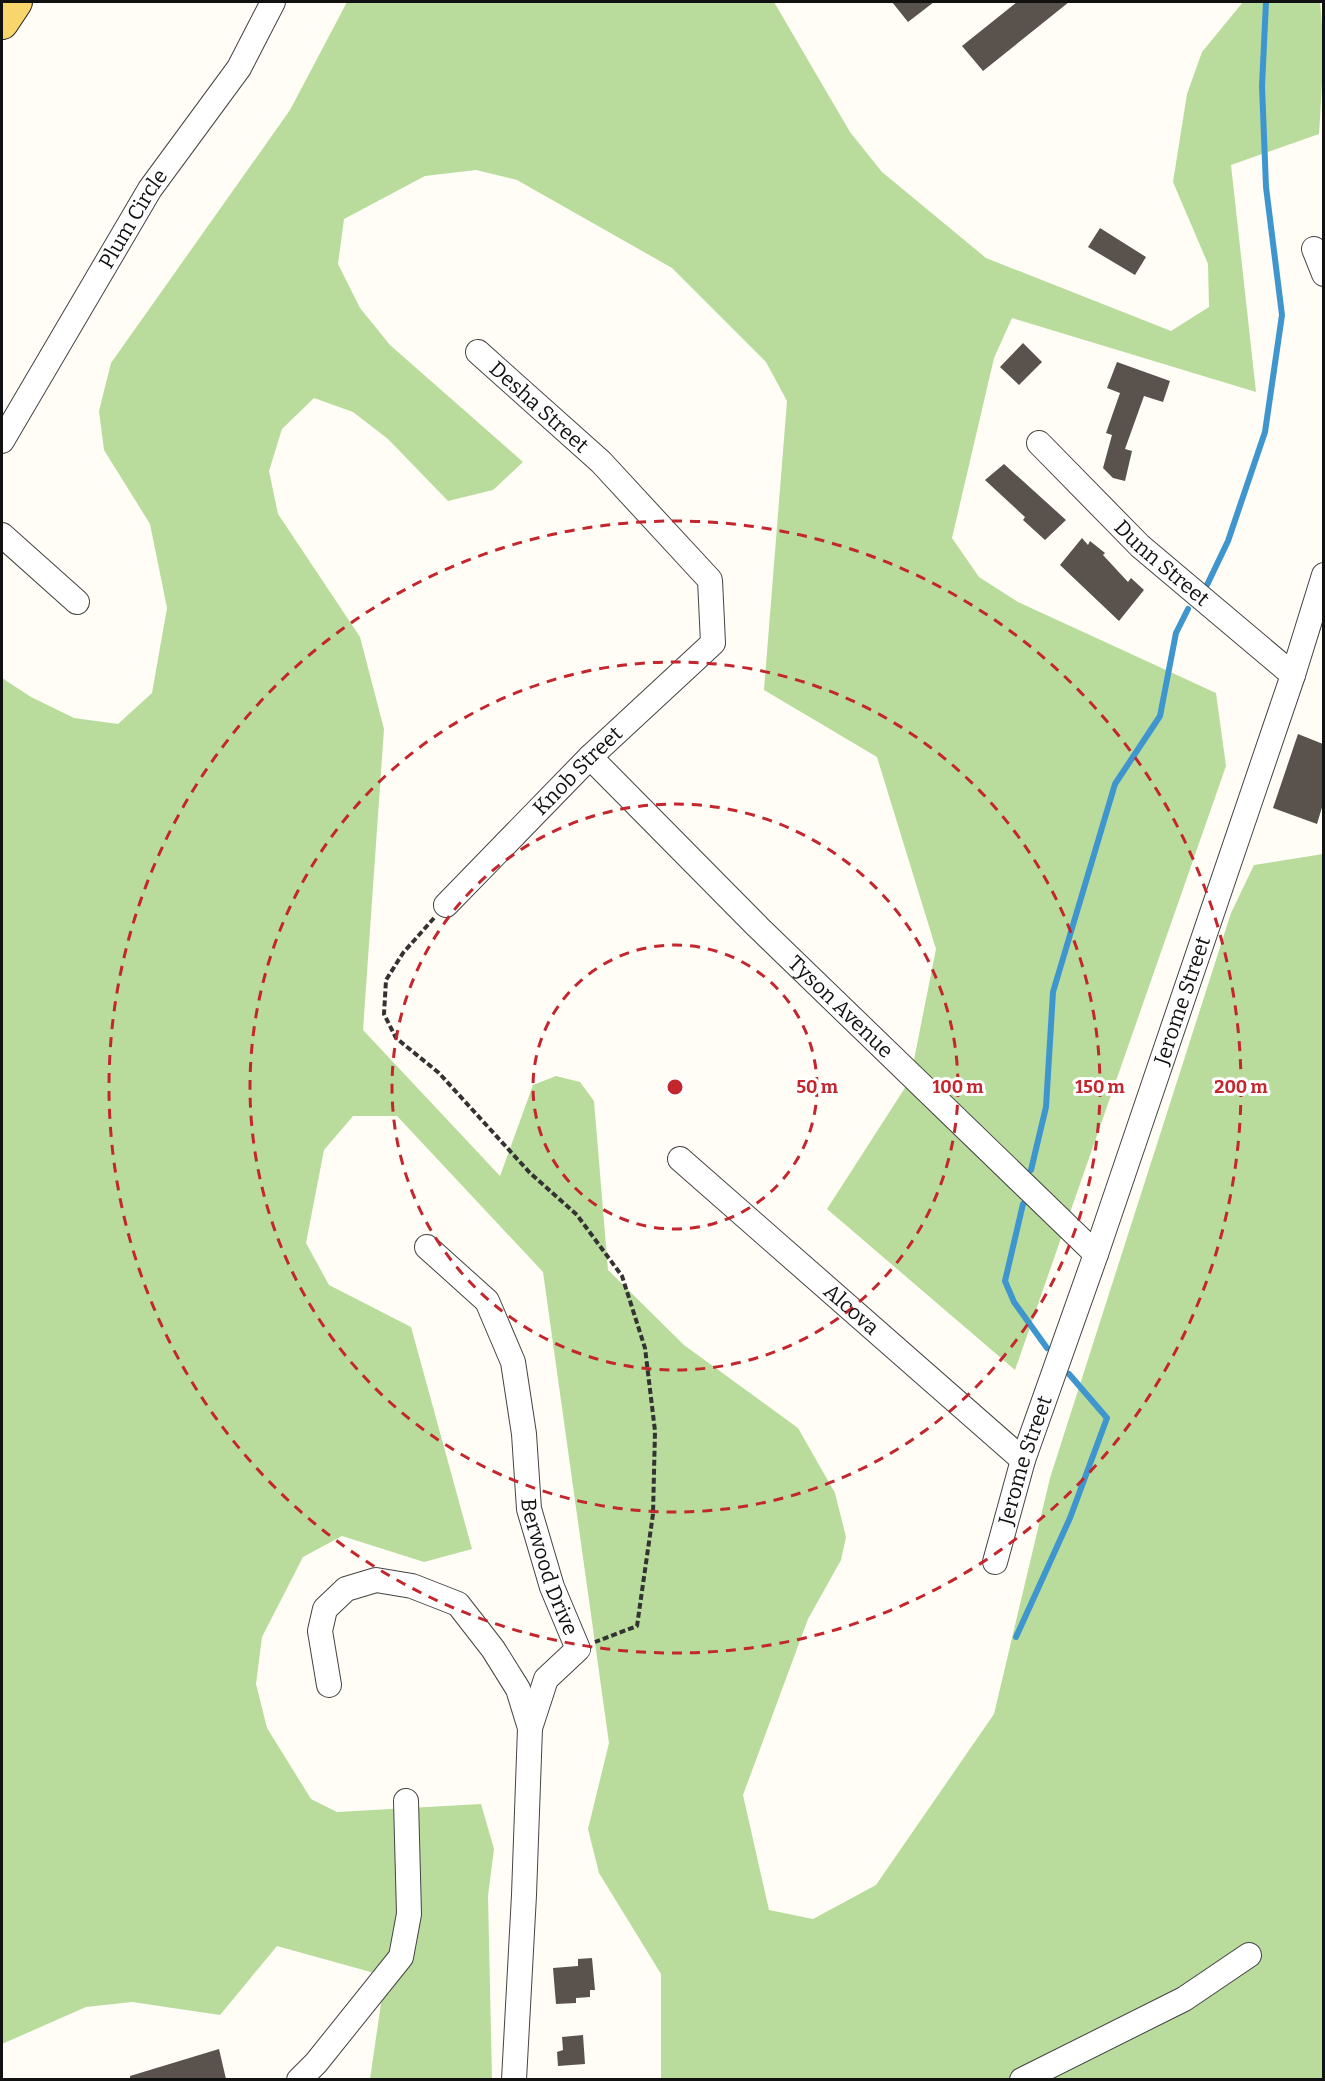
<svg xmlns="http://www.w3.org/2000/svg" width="1325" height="2081" viewBox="0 0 1325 2081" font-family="Bitter,serif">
	<rect width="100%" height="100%" fill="#fffdf5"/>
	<path fill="#b9dc9c" d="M347,2H774L850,132L882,172L986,258L1171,331L1209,307L1208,264L1173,182L1187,94L1202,52L1243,2H1320C1325,45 1322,90 1319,134L1231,165L1256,392L1012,318L994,358L952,538L979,577L1018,602L1216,693L1226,766L1015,1370L827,1209L910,1080L936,949L877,757L764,690L787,401L766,362L672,268L517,180L476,170L425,176L344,219L338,264L360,308L390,345L523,462L493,490L448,501L388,439L353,412L314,398L282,429L269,471L278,514L360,637L384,729L363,1030L500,1176L533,1085L556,1076L580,1082L594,1101L608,1270L684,1345L798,1428L835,1493L846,1537L841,1560L808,1619L743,1795L769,1910L813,1919L876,1885L994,1714L1050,1478L1231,913L1254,865L1323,854V2079H661V1974L599,1873L588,1829L609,1743L543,1272L397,1116H353L324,1150L306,1243L329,1285L411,1327L472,1549L424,1562L342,1536L303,1557L262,1637L256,1684L267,1728L311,1799L337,1812L481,1804L494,1849L488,1896L492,2079H370L385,1976L277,1946L220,2015L132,2002L86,2007L2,2044V678L31,697L74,718L118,724L152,693L167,608L150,524L104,450L99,411L111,363L290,110Z"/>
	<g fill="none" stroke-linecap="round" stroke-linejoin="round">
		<path stroke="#3f96cf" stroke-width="6" d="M1207,585L1228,541L1265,432L1282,315L1266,187L1262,86L1266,2
			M1031,1170L1046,1107L1053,992L1115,784L1160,716L1176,633L1188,609
			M1023,1204L1005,1281L1014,1302L1047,1348
			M1016,1637L1070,1518L1107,1418L1069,1374"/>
	</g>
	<path fill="#5a524d" d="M892,2H934L908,22Z
		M1017,2H1069L983,71L962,46Z
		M1100,228L1146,257L1135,275L1088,247Z
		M1023,343L1042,362L1019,385L1000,367Z
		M1117,362L1170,381L1163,402L1144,396L1125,449L1132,451L1125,481L1113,478L1103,468L1112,435L1106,433L1120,393L1107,388Z
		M1004,464L1066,520L1045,540L1023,520L1025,517L985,480Z
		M1082,538L1088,545L1090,541L1105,553L1103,555L1128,582L1131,578L1144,590L1119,621L1060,565Z
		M1298,734L1323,744V804L1317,824L1273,808Z
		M592,1958L595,1990H590V1997L576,1998V2003L556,2004L553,1968L578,1966V1959Z
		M583,2035L585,2064L558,2066L557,2052L563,2050L562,2037Z
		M219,2049L226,2079H130V2076Z"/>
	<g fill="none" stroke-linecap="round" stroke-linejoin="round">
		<defs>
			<g id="minor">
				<path d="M1314,249L1324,274"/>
				<path id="s1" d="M2,441L150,189L239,68L273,2"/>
				<path id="s2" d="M1039,443L1140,546L1293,675"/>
				<path d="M2,535L77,602"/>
				<path id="s3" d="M590,757L758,927L1096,1254"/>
				<path id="s4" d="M446,905L590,757L713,643L710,580L601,462L478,352"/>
				<path id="s5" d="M680,1159L1023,1460"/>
				<path id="s6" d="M427,1247L487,1301L513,1362L524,1434L529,1509L552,1587L578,1649L546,1679L530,1728L524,1895L514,2080"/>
				<path id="s7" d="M995,1562L1023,1460L1096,1254L1293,675L1324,575"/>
				<path d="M329,1685L320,1631L325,1609L346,1589L376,1580L412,1586L458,1604L493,1649L518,1689L530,1728"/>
				<path d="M299,2080L316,2063L401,1957L409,1914L406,1801"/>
				<path d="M1022,2080L1184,1999L1249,1955"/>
			</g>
			<path id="major" d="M2,23L16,2"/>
		</defs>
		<use href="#minor" stroke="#444" stroke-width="26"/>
		<use href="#major" stroke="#222" stroke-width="34"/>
		<path stroke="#333" stroke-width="4" stroke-dasharray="6 3" stroke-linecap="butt" d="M434,918L403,953L386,980L384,1014L396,1038L439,1073L530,1173L577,1215L622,1276L645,1348L655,1431L653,1514L637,1626L595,1642"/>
		<use href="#minor" stroke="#fff" stroke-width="24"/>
		<use href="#major" stroke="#f9d66b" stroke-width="32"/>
	</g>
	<g fill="none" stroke="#c4262e" stroke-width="3" stroke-dasharray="10 8">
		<circle cx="675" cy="1087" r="142"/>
		<circle cx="675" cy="1087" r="283"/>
		<circle cx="675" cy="1087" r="425"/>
		<circle cx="675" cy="1087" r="566"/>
	</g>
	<g text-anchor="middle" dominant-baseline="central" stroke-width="6" stroke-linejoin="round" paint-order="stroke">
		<g font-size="21" fill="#111" stroke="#fff">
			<text stroke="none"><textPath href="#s1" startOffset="258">Plum Circle</textPath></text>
			<text transform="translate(539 407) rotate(42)">Desha Street</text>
			<text stroke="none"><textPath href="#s2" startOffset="172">Dunn Street</textPath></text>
			<text stroke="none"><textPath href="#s4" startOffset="188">Knob Street</textPath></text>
			<text stroke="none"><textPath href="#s7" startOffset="592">Jerome Street</textPath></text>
			<text stroke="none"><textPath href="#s3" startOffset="354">Tyson Avenue</textPath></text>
			<text stroke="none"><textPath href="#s5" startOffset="228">Alcova</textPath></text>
			<text stroke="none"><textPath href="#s7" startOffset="106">Jerome Street</textPath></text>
			<text stroke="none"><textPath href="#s6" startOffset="356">Berwood Drive</textPath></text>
		</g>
	</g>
	<circle cx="675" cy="1087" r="9" fill="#c4262e" stroke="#fff" stroke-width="3"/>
	<g font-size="18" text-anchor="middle" font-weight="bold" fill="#c4262e" stroke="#fff" stroke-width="6" stroke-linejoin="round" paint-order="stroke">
		<text x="817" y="1093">50 m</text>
		<text x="958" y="1093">100 m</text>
		<text x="1100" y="1093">150 m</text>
		<text x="1241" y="1093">200 m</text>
	</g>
	<rect width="1325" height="2081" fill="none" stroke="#111111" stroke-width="6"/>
</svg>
